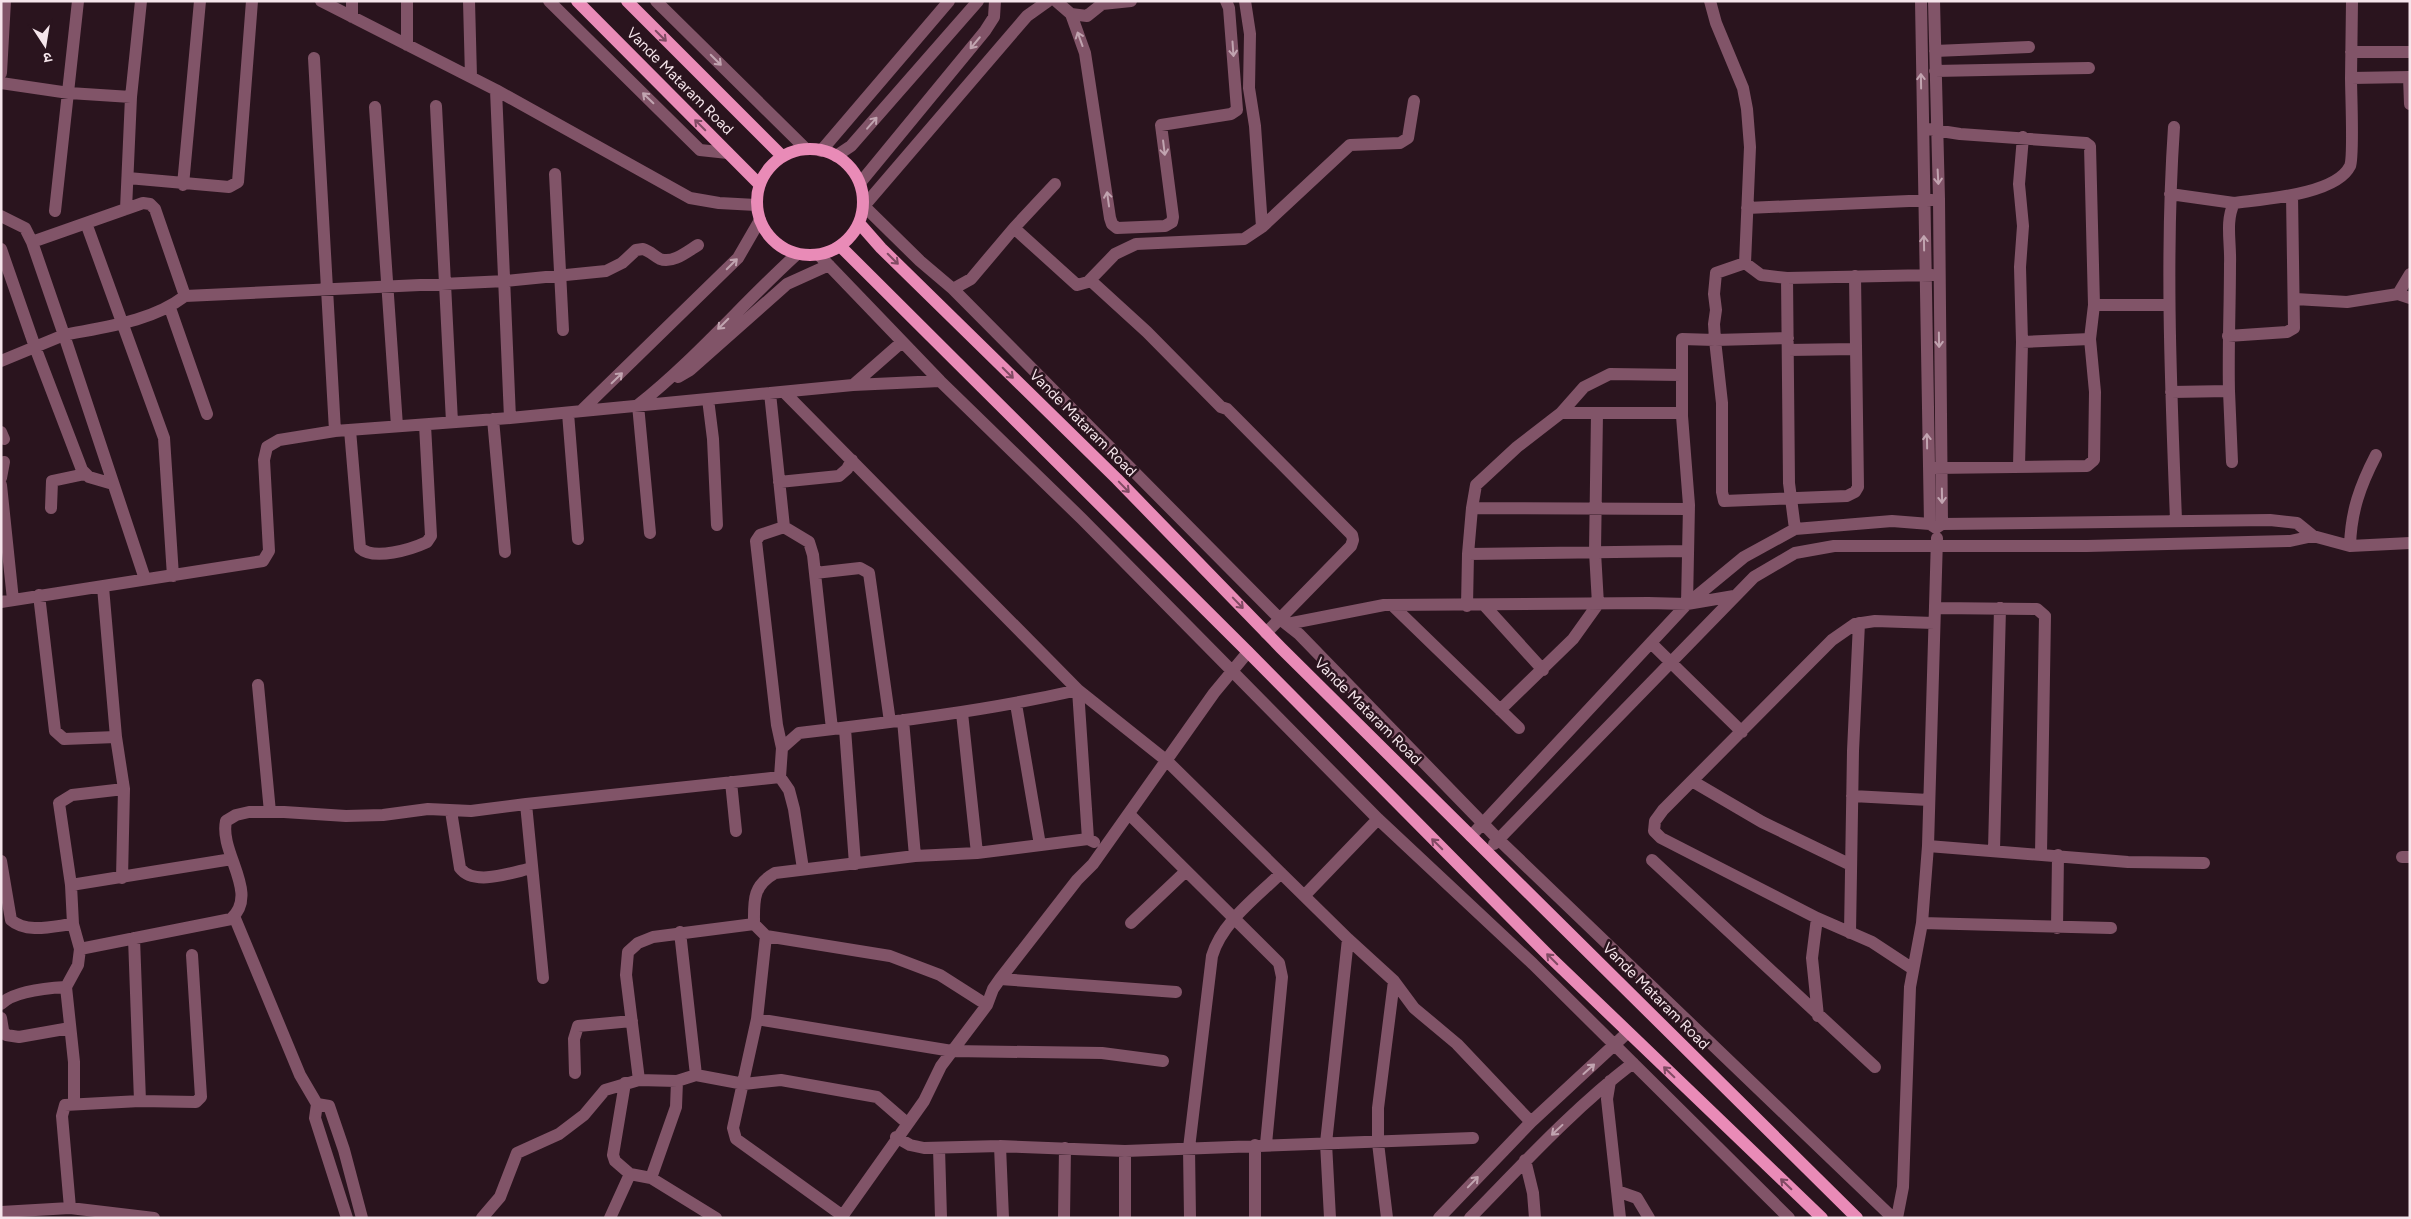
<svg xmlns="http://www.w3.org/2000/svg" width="2411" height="1219" viewBox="0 0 2411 1219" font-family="Figtree,'Noto Sans Devanagari',sans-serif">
	<rect width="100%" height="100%" fill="#2a141e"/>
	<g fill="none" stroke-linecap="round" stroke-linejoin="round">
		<path stroke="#815468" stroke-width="12" d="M321,1L496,90L690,198L719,203L756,205
			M352,1V17
			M407,1V45
			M469,1L471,77
			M549,1L700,150L728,153
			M656,1L805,148
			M1048,1L1027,16L864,206L920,261L953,289L1280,619L1299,634L1498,839L1893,1218
			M1056,1L1071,14L1085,53L1110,218L1112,224L1117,228L1165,226L1172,222L1173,217L1161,125L1231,114L1237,110L1229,8L1226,1
			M1245,1L1250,34L1249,88L1255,126L1262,227
			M1921,1L1930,524
			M1934,1L1939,199L1942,524
			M1071,14L1087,16L1102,4L1131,1
			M1935,51L2029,47
			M2351,52H2410
			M314,58L335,431
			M1935,71L2089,68
			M1,73L5,1
			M2409,77L2410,104
			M2351,78L2352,1
			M1,83L69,93L131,97
			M496,90L510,418
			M436,106L452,422
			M375,107L397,426
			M2174,127C2165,258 2171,389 2176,520
			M1928,129L1960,134L2086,143L2090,146L2094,305H2168
			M821,151L949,1
			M836,156L851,146L978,1
			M555,174L563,330
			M128,178L229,187L238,182L252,1
			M860,183L985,31L994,17L995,1
			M183,185L200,1
			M2170,194L2234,203
			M1747,208L1932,200
			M126,209L131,97L141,1
			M55,211L78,1
			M1,216L25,228L32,242L64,335L1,361
			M86,223L164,438L173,576
			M1014,228L1055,184
			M32,242L143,203L150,204L155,209L185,296
			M1,249L35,347L82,470L89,477L113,484
			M819,255L940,381L1082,519L1378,819L1533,964L1789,1218
			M1745,263L1761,275L1787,278L1789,483L1795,529
			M2410,274L2398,294L2410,298
			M1787,278L1932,275
			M1090,280L1147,332L1221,407L1227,409L1352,535L1353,540L1351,546L1266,633
			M953,289L971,279L1014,228L1077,285L1088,282L1115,254L1136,244L1244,239L1262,227L1350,145L1400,143L1408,138L1414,101
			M2295,299L2347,302L2398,294
			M170,308L207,414
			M2228,336L2287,332L2294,328L2292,195
			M1788,338L1715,340L1722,403V492L1724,501L1847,496L1855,492L1858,487L1855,276
			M2022,342L2090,339
			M1788,350L1856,349
			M678,377L690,370L787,284L829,265
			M853,385L902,342
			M2229,391L2232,462
			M784,392L1078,690L1088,839
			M2171,392L2229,391C2228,349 2230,306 2230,264C2231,243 2225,222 2234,203C2262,199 2336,195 2350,166C2354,157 2351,93 2351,78L2410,77
			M770,393L784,527L809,542L813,555L832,729
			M708,399L713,439L717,525
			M638,405C695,360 743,303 797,254
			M638,405L650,533
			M581,411L738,258L760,220
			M568,413L578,539
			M1561,413L1584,387L1610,374L1682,375
			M493,419L505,552
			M350,430L360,548C374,561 412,549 427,542L431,536L425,425
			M1,432L4,439
			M2019,466L2022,342L2020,267L2023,226L2019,184L2023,137
			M1933,468L2087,466L2094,460L2095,392L2090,339L2094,305
			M1,478L4,462
			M779,482L839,476L847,469L852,460
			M1,485L13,600
			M51,508L52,481L85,474
			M1472,508L1476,485L1517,447L1561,413H1597
			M2350,546C2351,511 2360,486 2376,455
			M1468,554L1472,508L1689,509
			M815,573L860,568L869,573L890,722
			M145,579L64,335C104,327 151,322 185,296L506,281L606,271L622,263L636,250L643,249C650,251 654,256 660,259C673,264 688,251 698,245
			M103,587L116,737L124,789
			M39,595L55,731L64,739L116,737
			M1,602L263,561L269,551L264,460L267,447L279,440L335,431L510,418L853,385L940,381
			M1687,604L1689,505L1682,416V339L1715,340L1714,324L1716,310L1714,294L1716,273L1745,263L1750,147L1747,109L1743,88L1716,23L1710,1
			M1392,605L1519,728
			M1484,605L1543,670
			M1467,606L1468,554L1688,551
			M1935,608L2037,609L2045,616L2041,854
			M1287,624L1384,605L1648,603L1687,604L1734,596
			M1651,643L1742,732
			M258,685L270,812
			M1016,704L1040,845
			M1500,710L1573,639L1598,604L1595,552L1597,413H1682
			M962,713L977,853
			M903,720L915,856
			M845,729L855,864
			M782,748L777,725L756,541L760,535L784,527
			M1692,781L1762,822L1851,865
			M731,782L736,831
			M1852,796L1929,800
			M526,804L780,777
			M451,811L460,868C474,887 513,872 532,868
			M1129,814L1279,963L1282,977L1266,1144
			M1471,836L1687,604L1744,557L1795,529L1892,521L1930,524L1936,528L1942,524L2270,520L2297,523L2313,536
			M1494,844L1754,577L1795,553L1834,546H2087L2290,541L2313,536L2350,546L2410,543
			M1928,846L2128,862L2204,863
			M1994,850L2000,608
			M2402,857H2410
			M1652,860L1875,1067
			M1,861L11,920C27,934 54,926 73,924
			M803,869L794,809L789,790L780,777L782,748L799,733C893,722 986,711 1078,690L1167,761L1348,939L1394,981L1414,1008L1457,1044L1531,1122
			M71,885L232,859
			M1304,896L1378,819
			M234,916L300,1075L317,1104L315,1118L347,1218
			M1817,918L1812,958L1818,1016
			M1131,923L1186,871
			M1922,923L2111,928
			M2057,928L2058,855
			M680,932L696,1075
			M1850,933L1853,751L1859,623
			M766,936L754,924C754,901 752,886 775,873L915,856L977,853L1088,839L1094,842
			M134,938L140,1101
			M80,949L231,919C260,893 219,853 226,821L236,815L249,812H284L346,816L383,815L428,809L471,811L526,804L543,978
			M1913,969L1872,942L1817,918L1661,838L1654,831L1655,821L1663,810L1832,640L1855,624L1875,621L1934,623
			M1000,979L1176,992
			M66,987L78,965L80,949L73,924L71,885L59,803L72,795L124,789L122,878
			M1,1004C14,991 48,988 66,987L74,1062V1103
			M1,1018L3,1030L6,1035L19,1037L70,1028
			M757,1019L952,1051L1102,1053L1163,1061
			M575,1073L574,1039L578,1026L632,1021
			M639,1080L626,975L628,952L638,943L653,937L754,924
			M1610,1081L1607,1099L1620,1218
			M625,1083L613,1155L615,1161L630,1174L651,1178L716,1218
			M317,1104L329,1106L344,1150L362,1218
			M896,1137L910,1145L924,1148L1000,1146L1125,1151L1473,1138
			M1255,1145V1218
			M1000,1146L1003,1218
			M939,1148L941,1218
			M1525,1160L1533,1193L1535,1218
			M651,1178L676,1107L677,1081
			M1617,1191L1637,1198L1649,1218
			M70,1208L62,1116L65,1105L140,1101L196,1102L201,1097L192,955
			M1,1212L70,1208L154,1218
			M843,1216L736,1139L733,1128L757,1019L766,936L890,956L940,975L987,1005
			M482,1218L500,1197L517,1153L559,1134L584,1115L605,1090L639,1080L677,1081L696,1075L744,1084L781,1080L877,1097L907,1123
			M610,1218L630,1174
			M841,1218L924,1101L941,1066L987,1005L993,989L1000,979L1077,880L1093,864L1214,693L1248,652
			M1064,1218L1065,1148
			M1125,1218V1151
			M1190,1218L1189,1148L1212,956C1222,922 1257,897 1281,873
			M1330,1218L1326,1143L1348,939
			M1387,1218L1378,1143V1108L1394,981
			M1439,1218L1531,1122L1627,1033
			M1470,1218C1523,1164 1573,1109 1633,1063
			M1897,1218L1903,1187L1910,987L1922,923L1928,846L1937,538"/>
		<path stroke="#e98bb7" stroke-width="12" d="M577,1L759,184
			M627,1L782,156
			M757 202a53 53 0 1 1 106 0a53 53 0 1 1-106 0Z
			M859,223L881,248L1117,479L1281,648L1857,1218
			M840,246L1248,652L1552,959L1822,1218"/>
	</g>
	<defs><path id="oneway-shaft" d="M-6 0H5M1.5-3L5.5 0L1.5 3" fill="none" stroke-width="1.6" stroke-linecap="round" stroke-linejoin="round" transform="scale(1.25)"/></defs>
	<g stroke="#804a63">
		<use href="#oneway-shaft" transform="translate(661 36) rotate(45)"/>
		<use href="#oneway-shaft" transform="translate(700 125) rotate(-135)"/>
		<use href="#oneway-shaft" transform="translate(893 259) rotate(45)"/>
		<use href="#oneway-shaft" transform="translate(1008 373) rotate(45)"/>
		<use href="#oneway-shaft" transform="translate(1124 487) rotate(46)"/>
		<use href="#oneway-shaft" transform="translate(1238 603) rotate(46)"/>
		<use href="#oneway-shaft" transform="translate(1437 844) rotate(-135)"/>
		<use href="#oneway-shaft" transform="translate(1552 959) rotate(-135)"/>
		<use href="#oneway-shaft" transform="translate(1669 1072) rotate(-136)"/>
		<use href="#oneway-shaft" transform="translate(1786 1184) rotate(-136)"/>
	</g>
	<g stroke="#c1a4b0">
		<use href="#oneway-shaft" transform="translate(1080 39) rotate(-110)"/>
		<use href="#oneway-shaft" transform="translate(975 43) rotate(130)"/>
		<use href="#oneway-shaft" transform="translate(1233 49) rotate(86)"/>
		<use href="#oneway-shaft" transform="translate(716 60) rotate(45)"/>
		<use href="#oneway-shaft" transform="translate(1921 81) rotate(-91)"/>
		<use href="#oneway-shaft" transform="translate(648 98) rotate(-136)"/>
		<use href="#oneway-shaft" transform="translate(872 123) rotate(-49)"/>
		<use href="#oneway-shaft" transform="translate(1164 148) rotate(83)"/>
		<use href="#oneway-shaft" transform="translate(1938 177) rotate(87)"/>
		<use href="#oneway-shaft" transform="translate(1108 199) rotate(-98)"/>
		<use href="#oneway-shaft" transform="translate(1924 243) rotate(-91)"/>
		<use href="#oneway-shaft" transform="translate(732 264) rotate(-45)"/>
		<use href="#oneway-shaft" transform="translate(723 324) rotate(135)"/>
		<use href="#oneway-shaft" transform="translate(1939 340) rotate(89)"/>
		<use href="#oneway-shaft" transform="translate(617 378) rotate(-44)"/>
		<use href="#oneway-shaft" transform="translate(1927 441) rotate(-91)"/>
		<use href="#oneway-shaft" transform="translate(1942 496) rotate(89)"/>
		<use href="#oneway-shaft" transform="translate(1589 1069) rotate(-42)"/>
		<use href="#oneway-shaft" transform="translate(1557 1130) rotate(137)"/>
		<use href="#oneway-shaft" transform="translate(1473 1182) rotate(-46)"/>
	</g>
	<g text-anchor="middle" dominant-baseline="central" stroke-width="5" stroke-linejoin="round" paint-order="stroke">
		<g font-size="15" fill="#f5e5eb" stroke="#2a141e">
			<text transform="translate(680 81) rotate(45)">Vande Mataram Road</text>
			<text transform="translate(1083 423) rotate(45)">Vande Mataram Road</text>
			<text transform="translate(1368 711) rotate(45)">Vande Mataram Road</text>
			<text transform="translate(1656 996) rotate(45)">Vande Mataram Road</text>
		</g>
	</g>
	<rect width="2411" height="1219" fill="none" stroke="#f5e5eb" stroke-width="5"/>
	<g transform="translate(45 45) rotate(168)" stroke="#2a141e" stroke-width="4" paint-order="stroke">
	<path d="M0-4L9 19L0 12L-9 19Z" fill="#f5e5eb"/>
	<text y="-8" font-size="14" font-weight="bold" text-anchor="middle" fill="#f5e5eb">उ</text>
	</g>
</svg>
